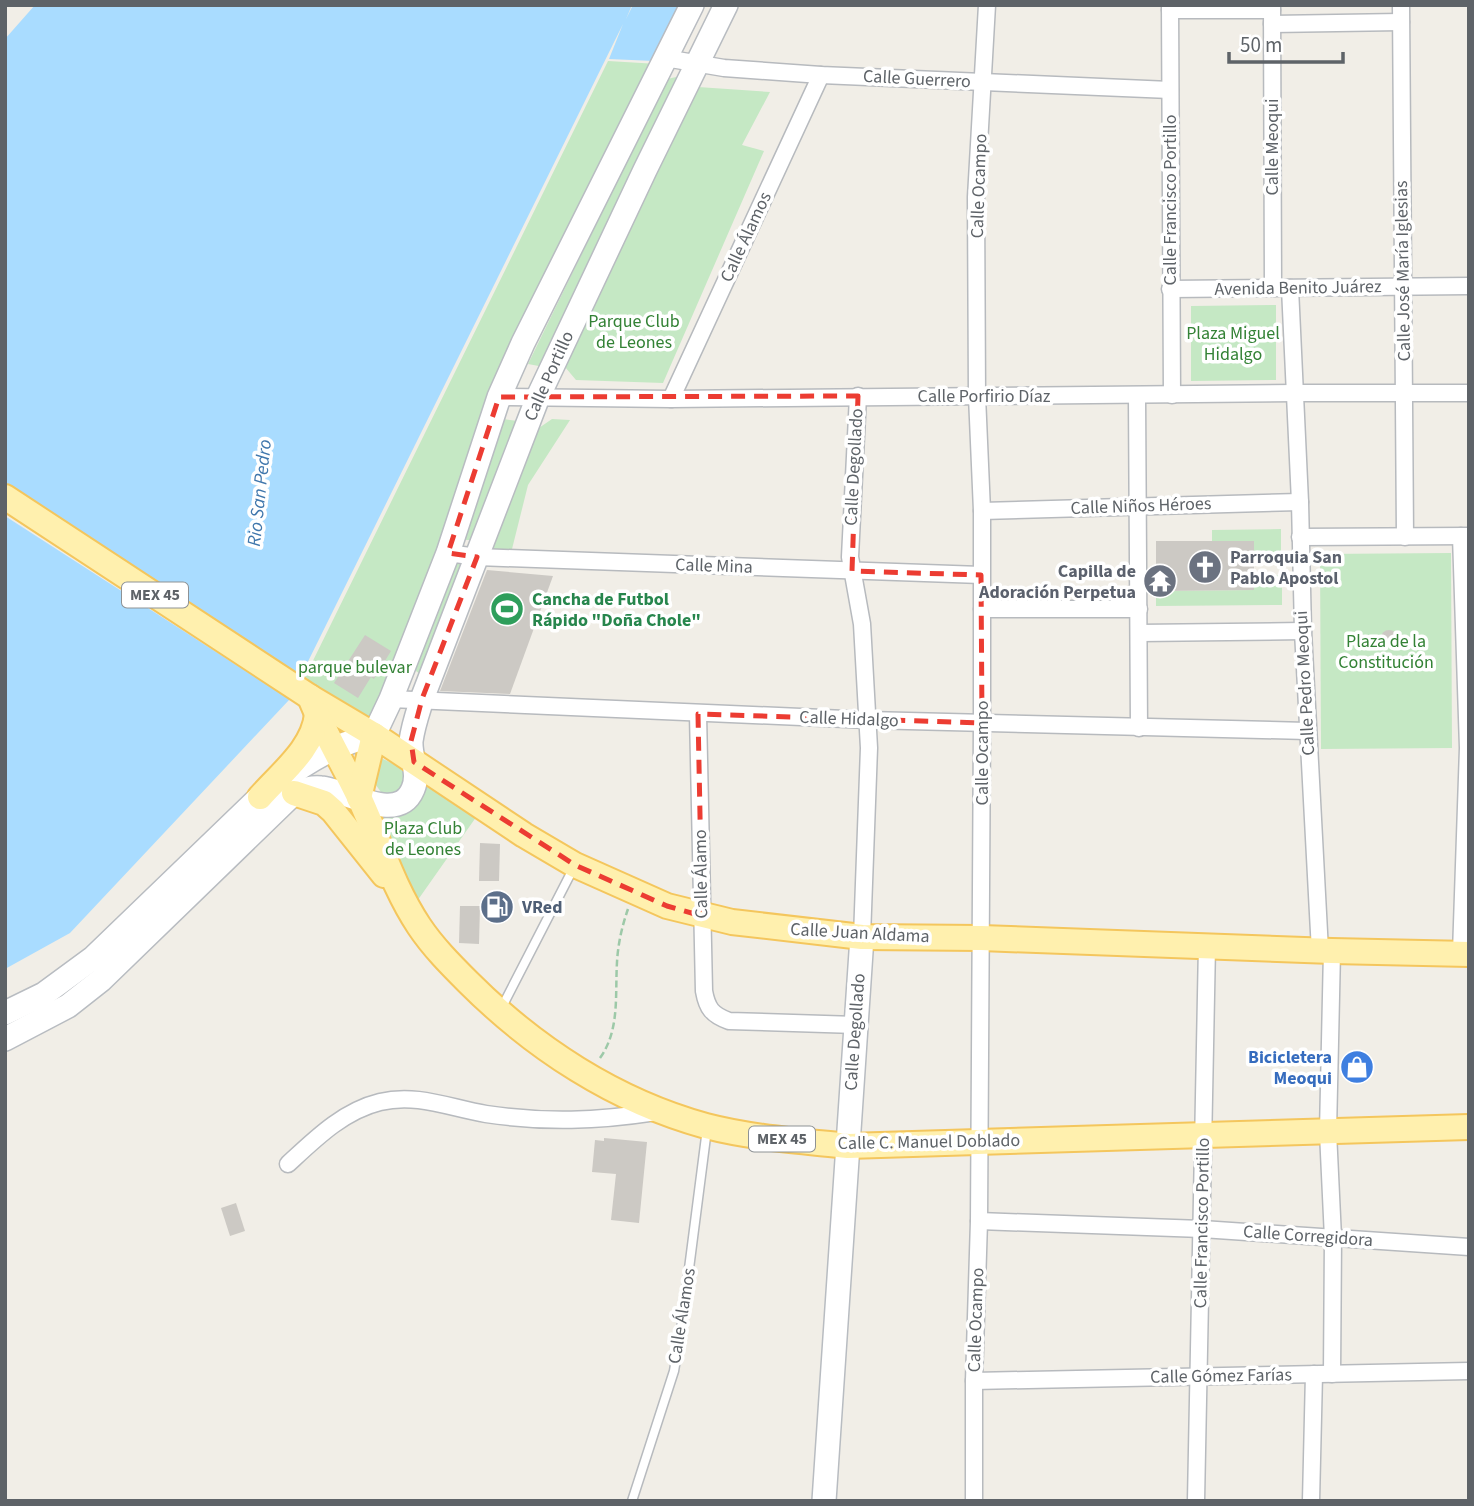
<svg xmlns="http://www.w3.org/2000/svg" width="1474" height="1506" viewBox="0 0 1474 1506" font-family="'Source Sans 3',sans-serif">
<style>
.green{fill:#c5e8c4}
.water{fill:#a9dcff}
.building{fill:#ccc9c4}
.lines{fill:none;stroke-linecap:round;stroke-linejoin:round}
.lane-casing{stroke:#b7babe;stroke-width:11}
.street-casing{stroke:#b7babe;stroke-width:19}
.secondary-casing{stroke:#b8bcc1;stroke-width:26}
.primary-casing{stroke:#f4c65d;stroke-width:28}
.path{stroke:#9dc9a8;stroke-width:2.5;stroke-dasharray:7 3.5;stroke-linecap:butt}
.lane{stroke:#fff;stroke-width:8}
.street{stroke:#fff;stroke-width:16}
.secondary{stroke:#fff;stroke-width:23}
.primary{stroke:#fff0ae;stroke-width:24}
.marked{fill:none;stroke:#ec3c32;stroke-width:5;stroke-dasharray:14 9;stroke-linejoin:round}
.labels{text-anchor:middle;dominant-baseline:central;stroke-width:7;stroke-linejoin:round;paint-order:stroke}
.shield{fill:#fff;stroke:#8e9295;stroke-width:2}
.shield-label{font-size:16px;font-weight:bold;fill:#5e6368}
.street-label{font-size:18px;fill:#5e6368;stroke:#fff}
.park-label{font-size:18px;fill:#338235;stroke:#fff}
.worship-label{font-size:18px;font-weight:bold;fill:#5b616d;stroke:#fff;text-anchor:start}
.leisure-label{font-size:18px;font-weight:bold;fill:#27864d;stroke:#fff;text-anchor:start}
.service-label{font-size:18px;font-weight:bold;fill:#4e5e75;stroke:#fff;text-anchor:start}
.shop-label{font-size:18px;font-weight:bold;fill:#366cbe;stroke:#fff;text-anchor:end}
.water-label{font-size:19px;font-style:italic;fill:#4077ac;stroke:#fff}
</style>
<rect width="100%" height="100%" fill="#f1eee7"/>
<g class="green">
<polygon points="608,61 658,64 607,166 382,706 366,720 301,685"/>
<polygon points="681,76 544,367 528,364 667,79"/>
<polygon points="698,87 770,92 742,145 764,151 663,383 576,380 565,367"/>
<polygon points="1276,305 1276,380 1191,381 1191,306"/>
<polygon points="503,419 518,421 474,540 463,540"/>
<polygon points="552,419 570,420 528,485 511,553 489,552 536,430"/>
<polygon points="1281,529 1281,558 1254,559 1254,541 1212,541 1212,530"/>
<polygon points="1451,553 1452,748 1321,749 1320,554"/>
<polygon points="454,560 463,563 423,676 413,669"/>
<polygon points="1254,575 1282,575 1282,605 1156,606 1156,591 1254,590"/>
<polygon points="383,759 402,768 405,773 402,793 383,795 371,778 378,760"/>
<path d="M423 775 479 813 415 904 381 816C413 820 421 803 423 775Z"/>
</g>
<polygon class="water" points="35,5 632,5 626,19 633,5 682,5 654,61 609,59 623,24 289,700 70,933 5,969 5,516 255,677 5,506 5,39"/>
<g class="building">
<polygon points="1156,541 1254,541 1254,590 1156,591"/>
<polygon points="487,570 553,576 510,694 440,691"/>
<circle cx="1389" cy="638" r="8"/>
<polygon points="365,635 391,651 374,679 371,677 358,698 334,683"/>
<polygon points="480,843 500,844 499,881 479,881"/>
<polygon points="460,906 480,906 479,944 459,943"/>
<polygon points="604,1138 647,1142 639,1223 611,1220 616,1174 592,1172 595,1140 604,1141"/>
<polygon points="236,1203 245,1231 230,1236 221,1208"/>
</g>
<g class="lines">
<g class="lane-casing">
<g id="lane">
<polyline points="502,1007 573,869"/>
<polyline points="632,1501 674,1371 682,1323 707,1129"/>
</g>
</g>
<g class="street-casing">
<g id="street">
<polyline points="1170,5 1172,395"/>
<polyline points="1272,5 1273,288"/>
<polyline points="1401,5 1405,537"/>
<polyline points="1170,10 1272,10"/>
<polyline points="1272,24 1401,22"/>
<polyline points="665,58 724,68 821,75 1170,90"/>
<polyline points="1290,288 1300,502 1303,631 1320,951"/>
<polyline points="1170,289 1469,286"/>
<polyline points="858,396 850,557 862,624 869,748 862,937"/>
<polyline points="1137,396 1139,728"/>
<polyline points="499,397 671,399 1296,393 1469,393"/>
<polyline points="671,399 821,75"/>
<polyline points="982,511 1300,502"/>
<polyline points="1461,536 1468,748 1461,953"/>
<polyline points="1300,537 1469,536"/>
<polyline points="448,553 477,557 981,575"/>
<polyline points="982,609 1139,609"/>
<polyline points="1139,633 1303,631"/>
<polyline points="391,699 868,720 1307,731"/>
<path d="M698 714 704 991C707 1008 712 1015 729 1021L856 1025"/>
<path d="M288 1164C315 1139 343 1111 380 1102 417 1093 450 1108 486 1114 546 1123 597 1121 656 1112"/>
<polyline points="979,1221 1202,1229 1469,1247"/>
<polyline points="1332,1374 1333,1238 1328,1132 1332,951"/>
<polyline points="974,1381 1469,1371"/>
<polyline points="974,1501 974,1381 979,1221 982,723 982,511 977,396 976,197 987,5"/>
<polyline points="1196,1501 1207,945"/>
<polyline points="1311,1501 1314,1374"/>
</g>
</g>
<g class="secondary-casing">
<g id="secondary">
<path d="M5 1013 44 994 93 958 260 797C295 769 330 745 374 735L391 699 448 553 499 397 523 343 692 5"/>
<path d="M5 1039 68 1006 101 980 294 793C303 790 311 787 321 788 347 790 398 825 413 789 420 773 410 757 411 741 413 726 418 712 422 699L538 397 645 170 726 5"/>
<polyline points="824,1501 862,937"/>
</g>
</g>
<g class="primary-casing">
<g id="primary">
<polyline points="5,497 310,697 374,735 524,835 575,865 667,906 732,922 862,937 981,938 1332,951 1469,954"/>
<path d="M310 697C323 731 343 763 359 797 379 840 393 887 419 926 433 947 451 965 468 982 534 1048 615 1101 706 1126 752 1138 801 1141 848 1146L1469 1127"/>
<polyline points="294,793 324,803 333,811 384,875"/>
<path d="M260 797C281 773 314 748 317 714"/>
<polyline points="359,798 374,735"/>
</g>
</g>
<path class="path" d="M600 1058C620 1030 615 995 617 962 618 944 622 926 628 909"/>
<use href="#lane" class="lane"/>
<use href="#street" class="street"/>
<use href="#secondary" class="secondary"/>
<use href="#primary" class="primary"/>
</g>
<path class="marked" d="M858 396 852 571 981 575 982 723 698 714 702 916 667 906 575 865 414 762 411 741 422 699 477 557 448 553 499 397Z"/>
<defs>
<g id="church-disc" transform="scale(1.75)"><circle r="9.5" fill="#6b7280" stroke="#fff"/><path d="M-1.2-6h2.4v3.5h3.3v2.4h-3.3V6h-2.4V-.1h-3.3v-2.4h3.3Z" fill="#fff"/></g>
<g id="temple-disc" transform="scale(1.75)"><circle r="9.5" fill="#6b7280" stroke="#fff"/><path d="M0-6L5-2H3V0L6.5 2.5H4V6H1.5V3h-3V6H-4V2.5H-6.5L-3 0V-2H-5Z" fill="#fff"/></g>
<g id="stadium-disc" transform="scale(1.75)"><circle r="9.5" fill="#2e9e5b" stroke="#fff"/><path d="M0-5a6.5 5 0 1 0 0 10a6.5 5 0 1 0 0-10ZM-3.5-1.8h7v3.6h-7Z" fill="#fff"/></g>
<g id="fuel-disc" transform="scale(1.75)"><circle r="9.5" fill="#5c6f8a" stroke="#fff"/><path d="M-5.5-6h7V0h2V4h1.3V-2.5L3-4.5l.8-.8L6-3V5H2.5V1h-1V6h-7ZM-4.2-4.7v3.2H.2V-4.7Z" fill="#fff"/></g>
<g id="shop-disc" transform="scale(1.75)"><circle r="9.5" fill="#3f7fe0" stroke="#fff"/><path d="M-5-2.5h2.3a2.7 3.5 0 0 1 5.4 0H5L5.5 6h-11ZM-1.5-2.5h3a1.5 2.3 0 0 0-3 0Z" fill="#fff"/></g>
</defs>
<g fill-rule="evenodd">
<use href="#church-disc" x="1205" y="567"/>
<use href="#temple-disc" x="1160" y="581"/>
<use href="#stadium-disc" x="507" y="609"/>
<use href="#fuel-disc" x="497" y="907"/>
<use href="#shop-disc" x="1357" y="1067"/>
</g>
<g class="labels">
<g class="shield">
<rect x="122" y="582.5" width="66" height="25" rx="5"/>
<rect x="749" y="1126.5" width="66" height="25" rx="5"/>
</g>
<g class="shield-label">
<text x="155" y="595">MEX 45</text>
<text x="782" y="1139">MEX 45</text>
</g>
<g class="street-label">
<text transform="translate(917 79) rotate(3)">Calle Guerrero</text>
<text transform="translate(1272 147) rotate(-90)">Calle Meoqui</text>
<text transform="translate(979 186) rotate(-88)">Calle Ocampo</text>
<text transform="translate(1170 200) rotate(-90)">Calle Francisco Portillo</text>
<text transform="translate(746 237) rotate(-65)">Calle Álamos</text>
<text transform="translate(1403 271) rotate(-91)">Calle José María Iglesias</text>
<text transform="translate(1298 288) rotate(-1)">Avenida Benito Juárez</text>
<text transform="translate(549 376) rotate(-66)">Calle Portillo</text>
<text x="984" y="396">Calle Porfirio Díaz</text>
<text transform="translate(854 467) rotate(-87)">Calle Degollado</text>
<text transform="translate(1141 506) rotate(-2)">Calle Niños Héroes</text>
<text transform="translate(714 566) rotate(2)">Calle Mina</text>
<text transform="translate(1305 683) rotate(-93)">Calle Pedro Meoqui</text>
<text transform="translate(849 719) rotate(2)">Calle Hidalgo</text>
<text transform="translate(982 753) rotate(-90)">Calle Ocampo</text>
<text transform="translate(701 874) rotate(-91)">Calle Álamo</text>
<text transform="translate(860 933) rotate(3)">Calle Juan Aldama</text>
<text transform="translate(855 1032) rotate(-86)">Calle Degollado</text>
<text transform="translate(929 1142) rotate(-1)">Calle C. Manuel Doblado</text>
<text transform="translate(1202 1223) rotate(-89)">Calle Francisco Portillo</text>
<text transform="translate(1308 1236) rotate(4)">Calle Corregidora</text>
<text transform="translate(682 1316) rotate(-81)">Calle Álamos</text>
<text transform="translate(976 1320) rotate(-88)">Calle Ocampo</text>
<text transform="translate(1221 1376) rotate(-1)">Calle Gómez Farías</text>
</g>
<g class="park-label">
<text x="634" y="321">Parque Club<tspan x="634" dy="21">de Leones</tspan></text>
<text x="1233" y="333">Plaza Miguel<tspan x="1233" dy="21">Hidalgo</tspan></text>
<text x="1386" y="641">Plaza de la<tspan x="1386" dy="21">Constitución</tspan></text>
<text x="355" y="667">parque bulevar</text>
<text x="423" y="828">Plaza Club<tspan x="423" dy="21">de Leones</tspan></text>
</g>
<g class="worship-label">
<text x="1230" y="557">Parroquia San<tspan x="1230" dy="21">Pablo Apostol</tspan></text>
<text x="1136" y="571" text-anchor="end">Capilla de<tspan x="1136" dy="21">Adoración Perpetua</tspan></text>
</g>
<g class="leisure-label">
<text x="532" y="599">Cancha de Futbol<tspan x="532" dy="21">Rápido "Doña Chole"</tspan></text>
</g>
<g class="service-label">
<text x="522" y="907">VRed</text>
</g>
<g class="shop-label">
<text x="1332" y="1057">Bicicletera<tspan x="1332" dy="21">Meoqui</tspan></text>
</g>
<g class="water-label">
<text transform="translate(260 493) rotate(-84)">Rio San Pedro</text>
</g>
</g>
<rect width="1474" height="1506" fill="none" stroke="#5e6368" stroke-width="14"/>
<path d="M1229 52v10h114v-10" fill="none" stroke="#5e6368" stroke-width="3.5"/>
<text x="1240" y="52" font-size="21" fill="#5e6368" stroke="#ffffff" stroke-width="5" paint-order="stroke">50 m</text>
</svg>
